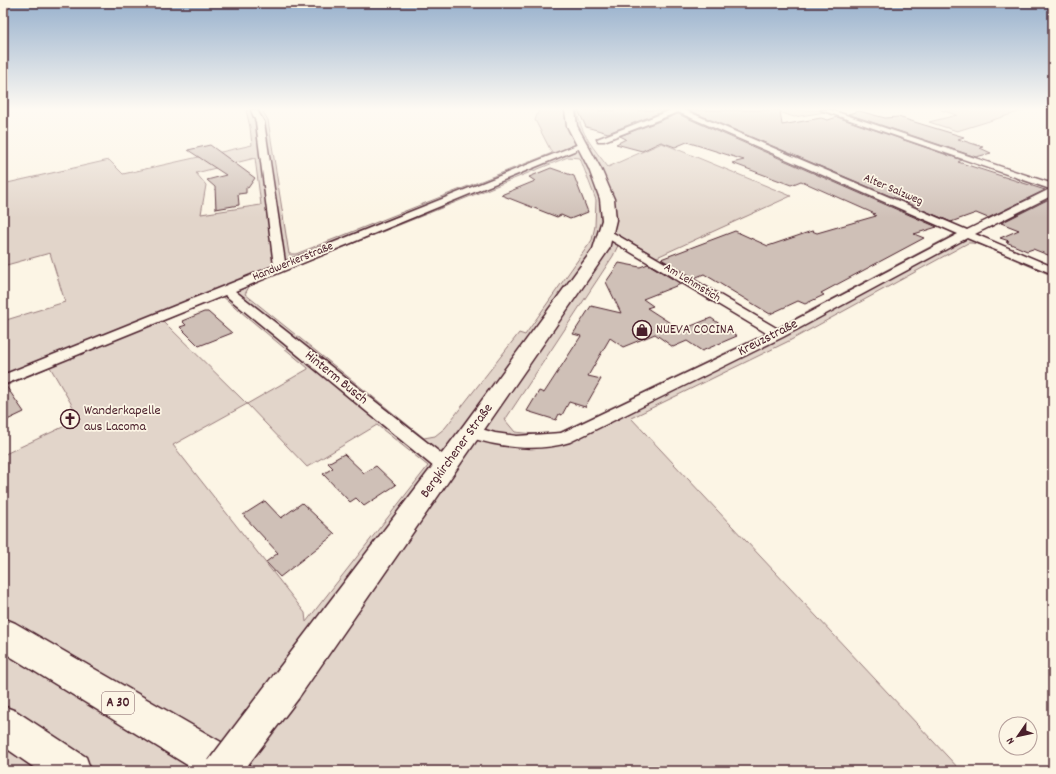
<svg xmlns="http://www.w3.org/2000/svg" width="1056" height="774" viewBox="0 0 1056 774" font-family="Dekko,sans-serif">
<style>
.green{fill:#e2d5ca;stroke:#967a7a;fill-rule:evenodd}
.building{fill:#cfc0b7;stroke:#4a1f2b}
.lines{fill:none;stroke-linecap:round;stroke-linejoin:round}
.street-casing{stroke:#4a1f2b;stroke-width:3}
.secondary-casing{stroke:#4a1f2b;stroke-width:3}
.highway-casing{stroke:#4a1f2b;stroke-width:3}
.street{fill:#fcf5e5;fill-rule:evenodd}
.secondary{fill:#fcf5e5;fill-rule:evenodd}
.highway{fill:#fcf5e5;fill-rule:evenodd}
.secondary-bridge-casing{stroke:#4a1f2b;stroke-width:37;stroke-linecap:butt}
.secondary-bridge{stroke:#fcf5e5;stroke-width:34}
.labels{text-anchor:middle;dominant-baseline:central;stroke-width:3.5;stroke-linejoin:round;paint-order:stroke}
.far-street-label{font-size:12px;fill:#4a1f2b;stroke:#fcf5e5}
.shield{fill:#fcf5e5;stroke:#7f5f63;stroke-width:1}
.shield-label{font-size:13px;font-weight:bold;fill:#4a1f2b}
.poi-label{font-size:14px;fill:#4a1f2b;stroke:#fcf5e5;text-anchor:start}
.street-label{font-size:14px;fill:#4a1f2b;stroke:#fcf5e5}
</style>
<rect width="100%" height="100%" fill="#fcf5e5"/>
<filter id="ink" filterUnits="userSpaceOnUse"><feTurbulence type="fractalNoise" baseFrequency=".025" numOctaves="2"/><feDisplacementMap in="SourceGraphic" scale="8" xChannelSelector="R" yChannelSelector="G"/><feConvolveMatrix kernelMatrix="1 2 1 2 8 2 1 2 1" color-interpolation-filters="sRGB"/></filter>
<g filter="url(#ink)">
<g class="green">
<path d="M246 110H262L268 120 289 254H296L552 153 535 120 539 110H577C580 133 594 149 608 167L662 143 791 196 657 257 622 237 613 256 505 420 515 432 544 435 560 432 773 330 964 229 1053 267V276L981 245 972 243H968L791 340 631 418 961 771H3V455L80 419 50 367 3 387V321L65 302 50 253 3 266V184L109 160 123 174 252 145 250 127ZM568 157 580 158 596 200 595 226 592 240 525 335 519 333 445 428 435 436 424 438 245 294 250 285ZM255 158 261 205 201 214 206 185 196 173ZM222 296 308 368V369L247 404 163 321ZM247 404 307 467 377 425 428 466 306 622 305 613 173 445Z"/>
<polygon points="774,110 819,110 825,112 794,117"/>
<polygon points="941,110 1025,110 957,131 929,122 957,115"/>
</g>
<g class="building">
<polygon points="578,110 667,110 608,133 586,127"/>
<polygon points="688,110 780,110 782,125 821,118 828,120 837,117 962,160 958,162 1045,190 988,218 976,213 951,222"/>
<polygon points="859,111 885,118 898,117 964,137 958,139 983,147 980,148 991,153 976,157 848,114"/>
<polygon points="678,114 937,227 914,234 924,238 821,293 824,295 805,304 798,301 770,314 704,274 694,278 661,259 735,231 768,246 812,231 817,233 876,216 873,214 875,214 801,181 791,185 732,163 744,160 687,142 675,147 661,142 642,151 616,144 626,139 620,136"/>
<polygon points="210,145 255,178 248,188 246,187 246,193 238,194 239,205 216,209 215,187 207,180 226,175 188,150"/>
<polygon points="551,168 574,176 588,212 570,219 561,215 557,217 501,195 535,181 529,177"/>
<polygon points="1053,197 1053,257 1033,249 1027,251 1006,242 1009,241 1000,238 1019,230 1001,223"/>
<polygon points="619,263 640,267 648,264 681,284 643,299 653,306 647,308 681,330 711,318 737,336 702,351 687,341 673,347 655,334 623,347 610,338 588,376 601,379 585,407 569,402 562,415 559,414 556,420 527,411 539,391 544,393 581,336 573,334 591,306 621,313 606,282"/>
<polygon points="204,312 208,312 232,333 199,346 180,327 186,325 182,321"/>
<polygon points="3,386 6,386 24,412 3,422"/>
<polygon points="344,454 364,473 376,466 396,485 364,506 356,498 350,502 323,474 333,468 328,463"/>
<polygon points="265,501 281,518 302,503 335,534 280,577 266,562 278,553 243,515"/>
</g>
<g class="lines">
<g class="street-casing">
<g id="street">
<polygon points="251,110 257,110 264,122 285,262 579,144 585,144 586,146 235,291 452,462 455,467 452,472 446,474 440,472 225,295 3,385 3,375 274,266 256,122"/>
<path d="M671 110H684L967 230 1050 189 821 110H831L1053 184V195L975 234 1053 267V274L967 238 783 337 570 442C535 453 499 447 465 436L463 432 465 428 471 426 495 433 517 436 561 433 768 334 602 235 601 233 602 231H610L778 329 958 234 678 112 604 141H598L597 139Z"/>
</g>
</g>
<g class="secondary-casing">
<polygon id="secondary" points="565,110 575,110 577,126 601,169 614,199 616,220 609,249 297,700 285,705 273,700 268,688 273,676 463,426 593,249 602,220 600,199 589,169 567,126"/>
</g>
<g class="highway-casing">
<g id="highway">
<polygon points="3,618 15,623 247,757 252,771 197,771 3,652"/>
<polygon points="3,706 16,711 86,757 91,771 39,771 3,746"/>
</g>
</g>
<use href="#street" class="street"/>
<use href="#secondary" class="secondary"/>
<use href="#highway" class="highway"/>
<g class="secondary-bridge-casing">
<polyline id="secondary-bridge" points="222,771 285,688"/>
</g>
<use href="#secondary-bridge" class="secondary-bridge"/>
</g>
</g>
<linearGradient id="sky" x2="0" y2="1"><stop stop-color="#98b1cd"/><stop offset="0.5" stop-color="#fefaf3"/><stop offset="1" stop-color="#fefaf3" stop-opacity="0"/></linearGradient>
<rect width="1056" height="218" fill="url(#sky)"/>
<defs>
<g id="shop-ring" transform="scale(1)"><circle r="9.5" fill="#fcf5e5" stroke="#4a1f2b" stroke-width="1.5"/><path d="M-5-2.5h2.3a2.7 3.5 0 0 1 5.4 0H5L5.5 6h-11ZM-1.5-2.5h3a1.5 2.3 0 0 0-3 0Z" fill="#4a1f2b"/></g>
<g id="church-ring" transform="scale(1)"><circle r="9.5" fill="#fcf5e5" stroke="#4a1f2b" stroke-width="1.5"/><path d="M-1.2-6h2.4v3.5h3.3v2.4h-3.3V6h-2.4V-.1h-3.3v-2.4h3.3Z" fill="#4a1f2b"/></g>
</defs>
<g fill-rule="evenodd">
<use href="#shop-ring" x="642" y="330"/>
<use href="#church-ring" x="70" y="419"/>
</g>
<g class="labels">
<g class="far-street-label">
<text transform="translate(893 190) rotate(23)">Alter Salzweg</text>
<text transform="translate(293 262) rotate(-22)">Handwerkerstraße</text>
<text transform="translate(692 283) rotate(31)">Am Lehmstich</text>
</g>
<rect class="shield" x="102" y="692" width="32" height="22" rx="3"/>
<g class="shield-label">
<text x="118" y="703">A 30</text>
</g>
<g class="poi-label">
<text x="656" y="330">NUEVA COCINA</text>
<text x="84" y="411">Wanderkapelle<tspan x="84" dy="16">aus Lacoma</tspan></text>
</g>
<g class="street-label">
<text transform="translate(768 338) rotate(-27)">Kreuzstraße</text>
<text transform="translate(336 378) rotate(39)">Hinterm Busch</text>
<text transform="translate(457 451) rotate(-54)">Bergkirchener Straße</text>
</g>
</g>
<rect width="1056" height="774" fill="none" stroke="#fcf5e5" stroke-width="16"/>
<rect x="8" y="8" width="1040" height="758" fill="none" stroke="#4a1f2b" stroke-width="1.5" filter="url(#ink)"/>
<g transform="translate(1018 736) rotate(236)"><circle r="19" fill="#fcf5e5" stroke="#b59f9b"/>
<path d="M0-3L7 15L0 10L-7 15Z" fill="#4a1f2b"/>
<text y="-6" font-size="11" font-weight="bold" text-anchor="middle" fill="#4a1f2b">N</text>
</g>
</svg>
